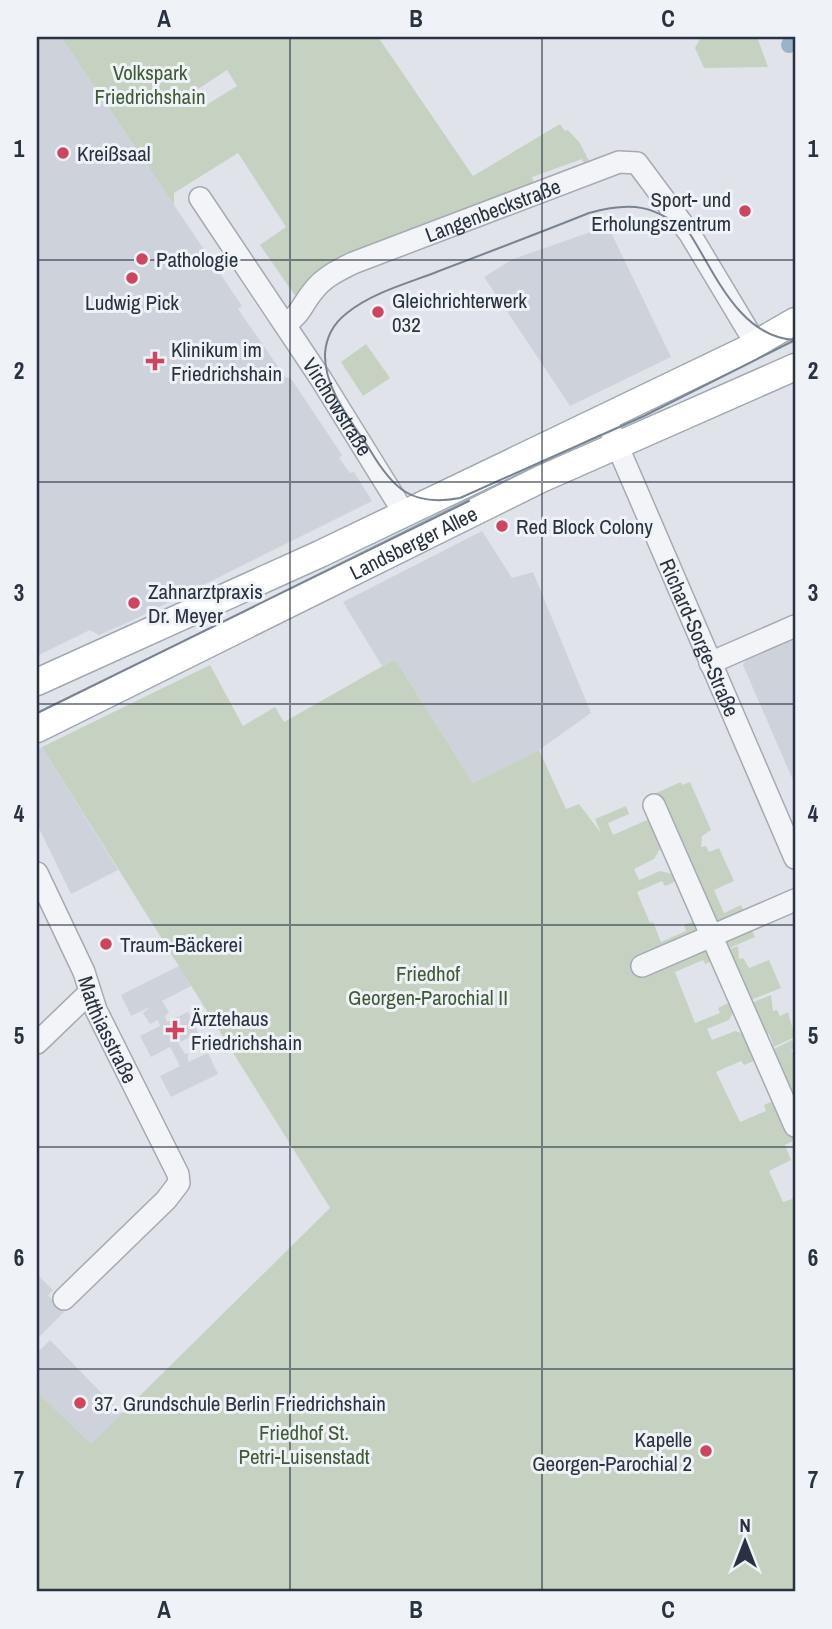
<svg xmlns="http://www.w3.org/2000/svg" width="832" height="1629" viewBox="0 0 832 1629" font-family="'Archivo Narrow',sans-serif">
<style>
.built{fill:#ced3db}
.green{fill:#c6d2c1;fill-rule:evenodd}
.water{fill:#9bb3c8}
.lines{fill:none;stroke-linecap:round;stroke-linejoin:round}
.minor-casing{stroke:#a5aab3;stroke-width:24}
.major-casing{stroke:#9fa8b4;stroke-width:29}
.minor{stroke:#f2f4f7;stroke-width:21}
.major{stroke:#fff;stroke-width:26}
.tram{stroke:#798492;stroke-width:2}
.grid{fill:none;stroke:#283240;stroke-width:2;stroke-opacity:0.55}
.poi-dot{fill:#cd455f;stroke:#eff2f6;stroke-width:2.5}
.labels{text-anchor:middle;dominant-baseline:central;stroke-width:6;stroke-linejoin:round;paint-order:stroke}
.park-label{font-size:21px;fill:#3f5b36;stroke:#eff2f6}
.poi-label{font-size:21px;fill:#283240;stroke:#eff2f6;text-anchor:start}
.street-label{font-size:21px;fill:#283240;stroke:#eff2f6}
.neatline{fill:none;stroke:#283240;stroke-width:2.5}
.grid-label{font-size:23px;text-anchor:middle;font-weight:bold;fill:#283240}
</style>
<rect width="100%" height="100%" fill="#e0e3e9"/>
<g class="built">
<polygon points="37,37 61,37 242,306 238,309 286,378 290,377 342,455 339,458 350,473 354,472 372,501 131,621 99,635 90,630 37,656"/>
<polygon points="608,226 671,357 570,406 484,277 513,259"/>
<polygon points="482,531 512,578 533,572 591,713 539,750 473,783 395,659 382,666 343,602"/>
<polygon points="795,635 795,785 743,665 748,655"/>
<polygon points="42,747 118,870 71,894 37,824 37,750"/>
<polygon points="179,966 191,986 162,1001 169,1012 165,1016 167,1022 188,1012 198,1033 178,1043 185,1054 188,1053 188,1062 208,1053 218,1074 171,1097 160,1076 180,1066 170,1047 151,1057 140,1036 160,1026 158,1020 150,1024 143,1013 150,1007 131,1016 121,995"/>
<polygon points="37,1274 53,1290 48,1295 64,1312 37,1339"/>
<polygon points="50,1340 122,1414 91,1445 37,1392 37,1353"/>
</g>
<g class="green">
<path d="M61 37H378L473 176 560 124 565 131 568 130 580 143 592 167 587 170 582 159 532 177 536 190 339 262 298 300 260 245 286 227 238 153 174 193V205ZM227 70 237 86 208 104 198 89Z"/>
<polygon points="701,37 757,37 768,67 704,68 695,48"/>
<polygon points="366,344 390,378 363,396 341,362"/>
<polygon points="395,659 473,783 539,750 566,809 579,804 601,833 595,819 626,806 629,814 608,823 613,835 647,820 654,823 663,844 654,859 634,869 639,880 660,871 677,875 679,880 665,886 662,881 637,892 650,923 653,922 661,942 686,931 684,925 697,920 715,960 705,964 703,960 675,972 695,1023 720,1013 718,1008 733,1001 736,1008 729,1020 707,1029 712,1040 735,1031 748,1035 759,1059 744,1065 741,1061 716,1072 740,1122 766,1111 764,1105 777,1099 795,1140 785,1145 791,1160 769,1171 783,1202 795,1198 795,1587 792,1592 37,1592 37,1392 91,1444 330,1208 42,747 210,665 243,726 275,707 284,722"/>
<polygon points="681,782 682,785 690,782 711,830 702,836 701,847 706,846 709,852 719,848 734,881 714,890 724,913 741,905 746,915 714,924 656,793"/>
<polygon points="751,928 755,937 725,950 724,941"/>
<polygon points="738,946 739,959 743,958 749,968 769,960 781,988 748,1001 725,951"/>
<polygon points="771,995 773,1011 777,1010 780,1016 788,1012 795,1037 769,1049 773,1044 769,1034 763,1036 749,1004"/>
<polygon points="792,1040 795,1048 791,1050 795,1056 795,1106 770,1051"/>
</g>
<circle class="water" cx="789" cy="45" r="8"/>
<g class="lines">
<g class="minor-casing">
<g id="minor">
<path id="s1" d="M200 198 321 379 404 513"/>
<path id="s2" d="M285 325C302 313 302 304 314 290 324 277 339 270 353 263L619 162 637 163 690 234 756 344"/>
<path id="s3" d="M605 417 795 858"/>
<polyline points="710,663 795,626"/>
<polyline points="654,805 795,1126"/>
<path id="s4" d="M37 873 84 972 96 1010 178 1174 179 1183 166 1200 64 1299"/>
<polyline points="642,966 795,900"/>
<polyline points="37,1043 90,992"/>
</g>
</g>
<g class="major-casing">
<g id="major">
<polyline points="37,682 320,554 745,350 795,321"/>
<path id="s5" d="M37 729 541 479 795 367"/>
</g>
</g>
<use href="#minor" class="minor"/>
<use href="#major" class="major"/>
<g class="tram">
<path d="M795 340C740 337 716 275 690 234 655 205 632 201 589 213 539 233 489 252 439 271 409 283 373 292 347 313 334 323 326 337 325 354 324 389 352 422 370 450 393 489 412 507 460 498L644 416 795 340"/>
<polyline points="37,713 469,501"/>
</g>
</g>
<path class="grid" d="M290 37V1592M542 37V1592M37 260H795M37 482H795M37 704H795M37 925H795M37 1147H795M37 1369H795"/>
<g class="poi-dot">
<circle cx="63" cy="153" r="7"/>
<circle cx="745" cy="211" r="7"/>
<circle cx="142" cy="259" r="7"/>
<circle cx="132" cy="278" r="7"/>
<circle cx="378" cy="312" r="7"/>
<path d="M151.5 350.5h7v7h7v7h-7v7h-7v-7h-7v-7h7z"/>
<circle cx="502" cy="526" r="7"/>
<circle cx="134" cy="603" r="7"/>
<circle cx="106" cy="944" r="7"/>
<path d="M171.5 1019.5h7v7h7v7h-7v7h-7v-7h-7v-7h7z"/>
<circle cx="80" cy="1403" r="7"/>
<circle cx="706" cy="1451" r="7"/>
</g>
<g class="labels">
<g class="park-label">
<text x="150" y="72">Volkspark<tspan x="150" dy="24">Friedrichshain</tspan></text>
<text x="428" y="973">Friedhof<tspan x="428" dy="24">Georgen-Parochial II</tspan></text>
<text x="304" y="1432">Friedhof St.<tspan x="304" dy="24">Petri-Luisenstadt</tspan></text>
</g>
<g class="poi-label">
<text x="77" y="153">Kreißsaal</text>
<text x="731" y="199" text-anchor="end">Sport- und<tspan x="731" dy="24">Erholungszentrum</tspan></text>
<text x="156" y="259">Pathologie</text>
<text x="392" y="300">Gleichrichterwerk<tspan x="392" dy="24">032</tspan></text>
<text x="132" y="302" text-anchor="middle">Ludwig Pick</text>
<text x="171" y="349">Klinikum im<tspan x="171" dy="24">Friedrichshain</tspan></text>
<text x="516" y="526">Red Block Colony</text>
<text x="148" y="591">Zahnarztpraxis<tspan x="148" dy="24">Dr. Meyer</tspan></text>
<text x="120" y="944">Traum-Bäckerei</text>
<text x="191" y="1018">Ärztehaus<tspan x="191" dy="24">Friedrichshain</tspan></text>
<text x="94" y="1403">37. Grundschule Berlin Friedrichshain</text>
<text x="692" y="1439" text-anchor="end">Kapelle<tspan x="692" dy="24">Georgen-Parochial 2</tspan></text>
</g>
<g class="street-label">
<text stroke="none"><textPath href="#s2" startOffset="243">Langenbeckstraße</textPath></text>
<text stroke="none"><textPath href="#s1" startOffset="250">Virchowstraße</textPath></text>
<text stroke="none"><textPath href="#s5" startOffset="420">Landsberger Allee</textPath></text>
<text stroke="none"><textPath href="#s3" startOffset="240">Richard-Sorge-Straße</textPath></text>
<text stroke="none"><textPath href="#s4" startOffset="172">Matthiasstraße</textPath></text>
</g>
</g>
<rect width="832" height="1629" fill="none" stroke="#eff2f6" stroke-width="77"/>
<g transform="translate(745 1542)" stroke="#eff2f6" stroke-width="5" paint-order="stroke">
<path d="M0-5L12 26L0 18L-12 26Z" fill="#283240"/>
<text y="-10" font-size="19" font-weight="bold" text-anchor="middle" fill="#283240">N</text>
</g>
<rect x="38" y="38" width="756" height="1552" class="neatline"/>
<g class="grid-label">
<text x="164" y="27">A</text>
<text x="416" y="27">B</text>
<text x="668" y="27">C</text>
<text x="19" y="157">1</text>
<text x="813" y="157">1</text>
<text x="19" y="379">2</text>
<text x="813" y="379">2</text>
<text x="19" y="601">3</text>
<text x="813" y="601">3</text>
<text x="19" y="822">4</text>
<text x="813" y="822">4</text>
<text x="19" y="1044">5</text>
<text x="813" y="1044">5</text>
<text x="19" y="1266">6</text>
<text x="813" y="1266">6</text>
<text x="19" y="1488">7</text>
<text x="813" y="1488">7</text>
<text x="164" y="1618">A</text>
<text x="416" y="1618">B</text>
<text x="668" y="1618">C</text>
</g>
</svg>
